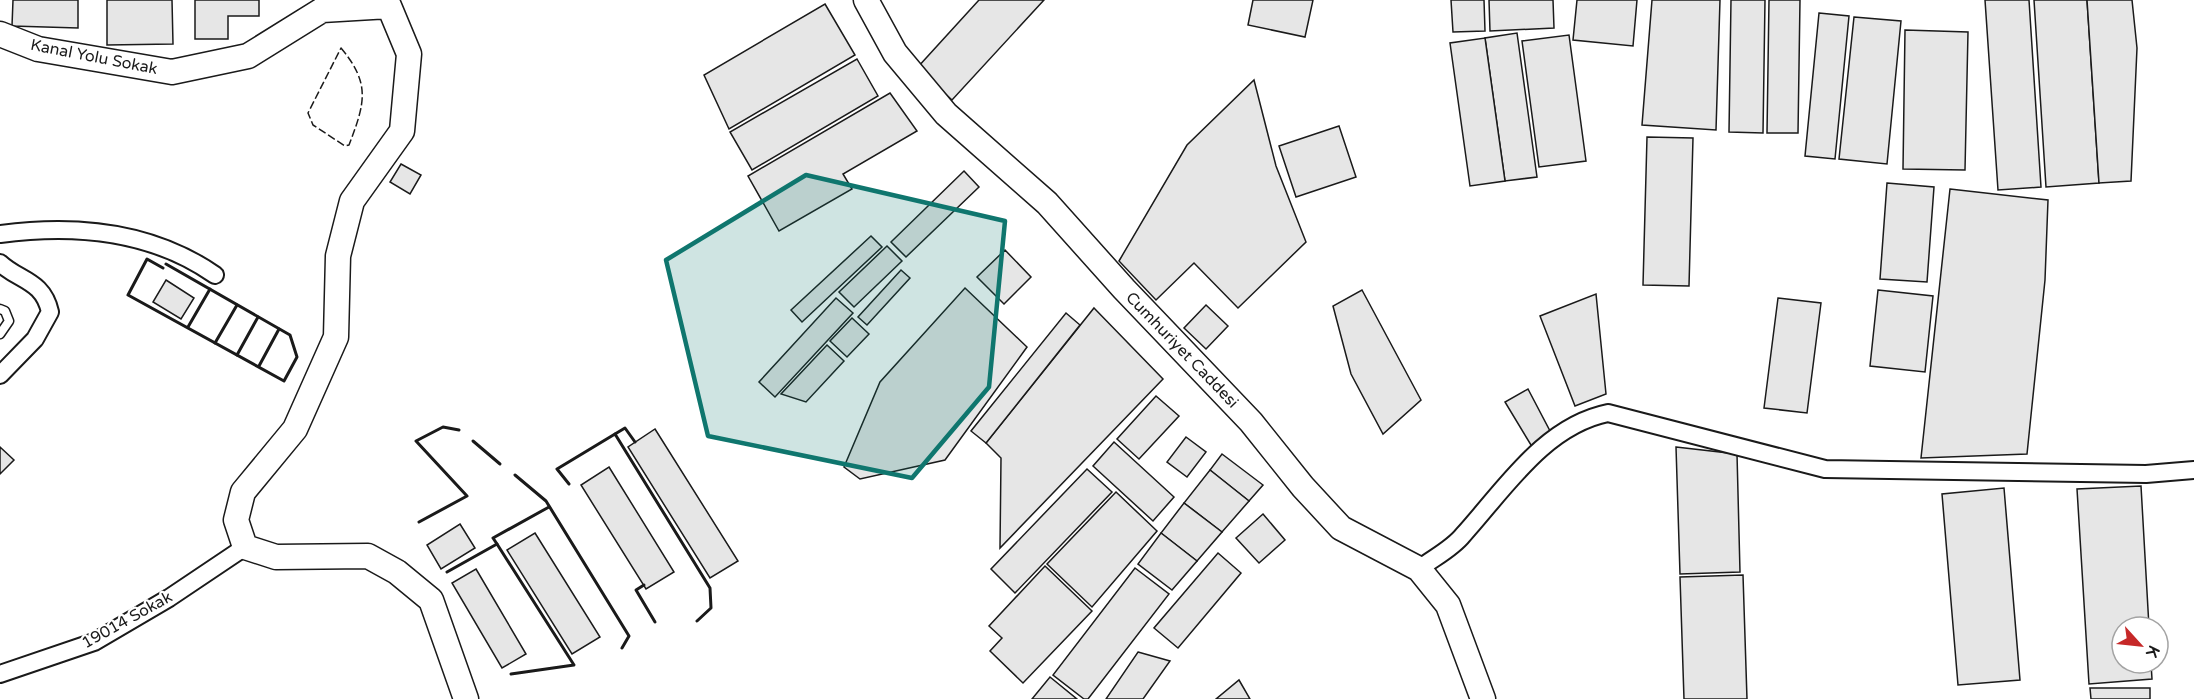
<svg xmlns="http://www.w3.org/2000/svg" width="2194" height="699" viewBox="0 0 2194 699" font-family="'Varela Round',sans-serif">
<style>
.building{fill:#e6e6e6;stroke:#1a1a1a;stroke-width:1.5}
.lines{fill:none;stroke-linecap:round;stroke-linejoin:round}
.lane-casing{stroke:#1a1a1a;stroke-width:11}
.street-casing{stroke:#1a1a1a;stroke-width:20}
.secondary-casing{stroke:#1a1a1a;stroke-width:27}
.lane{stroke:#fff;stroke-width:8}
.street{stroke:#fff;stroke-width:16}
.secondary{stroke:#fff;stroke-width:24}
.fence{stroke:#1a1a1a;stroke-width:1.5;stroke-dasharray:8 3;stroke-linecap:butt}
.wall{stroke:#1a1a1a;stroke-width:3}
.marked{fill:#0f766e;fill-opacity:0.2;stroke:#0f766e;stroke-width:4.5;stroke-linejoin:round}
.labels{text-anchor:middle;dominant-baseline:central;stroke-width:4.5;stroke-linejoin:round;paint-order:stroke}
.street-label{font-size:16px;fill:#1a1a1a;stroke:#fff}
</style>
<rect width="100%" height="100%" fill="#fff"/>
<g class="building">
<polygon points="13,0 78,0 78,28 12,26"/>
<polygon points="107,0 172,0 173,44 107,45"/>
<polygon points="195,0 259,0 259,16 228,16 228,39 195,39"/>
<polygon points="979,0 1044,0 952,100 917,68"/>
<polygon points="1253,0 1313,0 1305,37 1248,25"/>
<polygon points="1451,0 1484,0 1485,31 1453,32"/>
<polygon points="1489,0 1553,0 1554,28 1490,31"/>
<polygon points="1577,0 1637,0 1633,46 1573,40"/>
<polygon points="1652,0 1720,0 1716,130 1642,125"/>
<polygon points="1731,0 1765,0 1763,133 1729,132"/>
<polygon points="1769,0 1800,0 1798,133 1767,133"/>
<polygon points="1985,0 2029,0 2041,187 1998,190"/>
<polygon points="2034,0 2087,0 2099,183 2046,187"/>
<polygon points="2087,0 2132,0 2137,48 2131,181 2099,183"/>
<polygon points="825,4 855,55 729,129 704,75"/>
<polygon points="1819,13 1849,16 1835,159 1805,156"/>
<polygon points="1854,17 1901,21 1887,164 1839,159"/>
<polygon points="1905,30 1968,32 1965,170 1903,169"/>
<polygon points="1517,33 1537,177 1505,181 1485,38"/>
<polygon points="1569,35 1586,161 1539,167 1522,41"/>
<polygon points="1485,38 1505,181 1470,186 1450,43"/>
<polygon points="857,59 878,96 752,170 730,132"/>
<polygon points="1254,80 1276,166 1306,242 1238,308 1194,263 1156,300 1119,261 1187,145"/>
<polygon points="890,93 917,131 843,174 852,189 779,231 748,176"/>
<polygon points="1339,126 1356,177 1296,197 1279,146"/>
<polygon points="1647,137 1693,138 1689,286 1643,285"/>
<polygon points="401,164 421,175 410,194 390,182"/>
<polygon points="964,171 979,187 906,257 891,242"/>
<polygon points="1887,183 1934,187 1927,282 1880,279"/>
<polygon points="1950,189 2048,200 2045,280 2027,454 1921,458"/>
<polygon points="871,236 882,247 802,322 791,310"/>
<polygon points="887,246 902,261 854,307 839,292"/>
<polygon points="1005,250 1031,277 1004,304 977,277"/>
<polygon points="901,270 910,278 867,325 858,317"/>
<polygon points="166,280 194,298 181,319 153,302"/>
<polygon points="965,288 1027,347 945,460 860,479 844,467 880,382"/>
<polygon points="1362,290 1421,400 1383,434 1351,374 1333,306"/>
<polygon points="1878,290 1933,296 1925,372 1870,366"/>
<polygon points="1596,294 1606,394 1575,406 1540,316"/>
<polygon points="836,298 853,313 775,397 759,382"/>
<polygon points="1778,298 1821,303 1807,413 1764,408"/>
<polygon points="1206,305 1228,326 1206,349 1184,328"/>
<polygon points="1094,308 1163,379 1000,548 1001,458 986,443"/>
<polygon points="1066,313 1080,325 986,443 971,431"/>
<polygon points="852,318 869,334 847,357 830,341"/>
<polygon points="827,345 844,361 806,402 781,394"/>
<polygon points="1528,389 1550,431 1534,450 1505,402"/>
<polygon points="1156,396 1179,416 1139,459 1117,439"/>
<polygon points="655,429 738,561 710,578 628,447"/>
<polygon points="1186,437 1206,452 1187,477 1167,462"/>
<polygon points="1114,442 1174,497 1153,521 1093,466"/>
<polygon points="0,447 14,460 0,474"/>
<polygon points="1676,447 1737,454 1740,572 1680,574"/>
<polygon points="1222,454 1263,485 1249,501 1210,470"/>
<polygon points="609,467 674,572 646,589 581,485"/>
<polygon points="1087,469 1112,492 1015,593 991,569"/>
<polygon points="1210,470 1249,501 1222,532 1184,503"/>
<polygon points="2141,486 2149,627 2122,627 2122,663 2151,663 2152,679 2089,684 2077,489"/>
<polygon points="2004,488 2020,680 1958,685 1942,494"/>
<polygon points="1116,492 1157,531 1092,607 1047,564"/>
<polygon points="1184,503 1222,532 1197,561 1161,533"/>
<polygon points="1263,514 1285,540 1259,563 1236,538"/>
<polygon points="460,524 475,548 441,569 427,545"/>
<polygon points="535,533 600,637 572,654 507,550"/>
<polygon points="1161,533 1197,561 1172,590 1138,564"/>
<polygon points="1218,553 1241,573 1178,648 1154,628"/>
<polygon points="1045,566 1092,611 1023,683 990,651 1002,638 989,626"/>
<polygon points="1135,568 1169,594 1088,699 1084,699 1053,675"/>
<polygon points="476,569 526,654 502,668 452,583"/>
<polygon points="1743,575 1747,699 1684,699 1680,577"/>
<polygon points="1138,652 1170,661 1143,699 1106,699"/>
<polygon points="1050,677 1077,699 1032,699"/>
<polygon points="1239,680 1250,699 1216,699"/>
<polygon points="2090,688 2150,688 2150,699 2091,699"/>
</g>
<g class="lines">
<g class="lane-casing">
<polyline id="lane" points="0,309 5,311 9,321 0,334"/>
</g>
<g class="street-casing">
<g id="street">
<path d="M0 234C74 224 152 231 215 275"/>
<path d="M0 263C19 281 43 280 50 312L35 339 0 375"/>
<path d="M1419 569C1433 558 1452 549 1463 535 1504 490 1544 426 1608 413L1825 469 2146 474 2194 470"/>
<polyline points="0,674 94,642 169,598 245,547"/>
</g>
</g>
<g class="secondary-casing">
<g id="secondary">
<polyline points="866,0 895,53 946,114 1047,203 1124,289 1251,422 1303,487 1341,528 1419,569 1448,605 1483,699"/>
<polyline points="0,34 38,49 172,72 248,56 322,10 389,6 409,54 402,131 352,201 338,256 336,337 295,429 243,492 236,520 245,547 276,557 368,556 397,572 431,600 466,699"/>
</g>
</g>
<use href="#lane" class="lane"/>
<use href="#street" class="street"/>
<use href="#secondary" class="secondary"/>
<path class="fence" d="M341 48C371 84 365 103 349 145L345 146 313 125 308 113Z"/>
<g class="wall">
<polyline points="163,268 147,259 128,295 284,381 297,357 290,335 166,264"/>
<polyline points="188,327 210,289"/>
<polyline points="215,343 237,305"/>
<polyline points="237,355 258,317"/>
<polyline points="259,366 279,329"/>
<polyline points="615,434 625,428 635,442"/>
<polyline points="473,441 500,464"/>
<polyline points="515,475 546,501 629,636 622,648"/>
<polyline points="569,484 557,469 615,434 710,588 711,608 697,621"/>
<polyline points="419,522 467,496 416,441 443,427 459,430"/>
<polyline points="497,544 493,538 549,507"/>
<polyline points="447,572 497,544 574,665 511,674"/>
<polyline points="644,585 636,590 655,622"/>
</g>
</g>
<path class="marked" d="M806 175 1005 221 989 387 912 478 708 436 666 260Z"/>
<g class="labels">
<g class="street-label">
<text transform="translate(94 57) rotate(11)">Kanal Yolu Sokak</text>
<text transform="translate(1182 350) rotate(46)">Cumhuriyet Caddesi</text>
<text transform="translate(127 620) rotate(-29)">19014 Sokak</text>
</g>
</g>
<g transform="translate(2140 645) rotate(117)"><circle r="28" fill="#ffffff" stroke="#a3a3a3" stroke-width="1.5"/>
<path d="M0-4.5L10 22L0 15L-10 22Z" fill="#c62828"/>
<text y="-9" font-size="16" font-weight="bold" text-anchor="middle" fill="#1a1a1a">K</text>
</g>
</svg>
